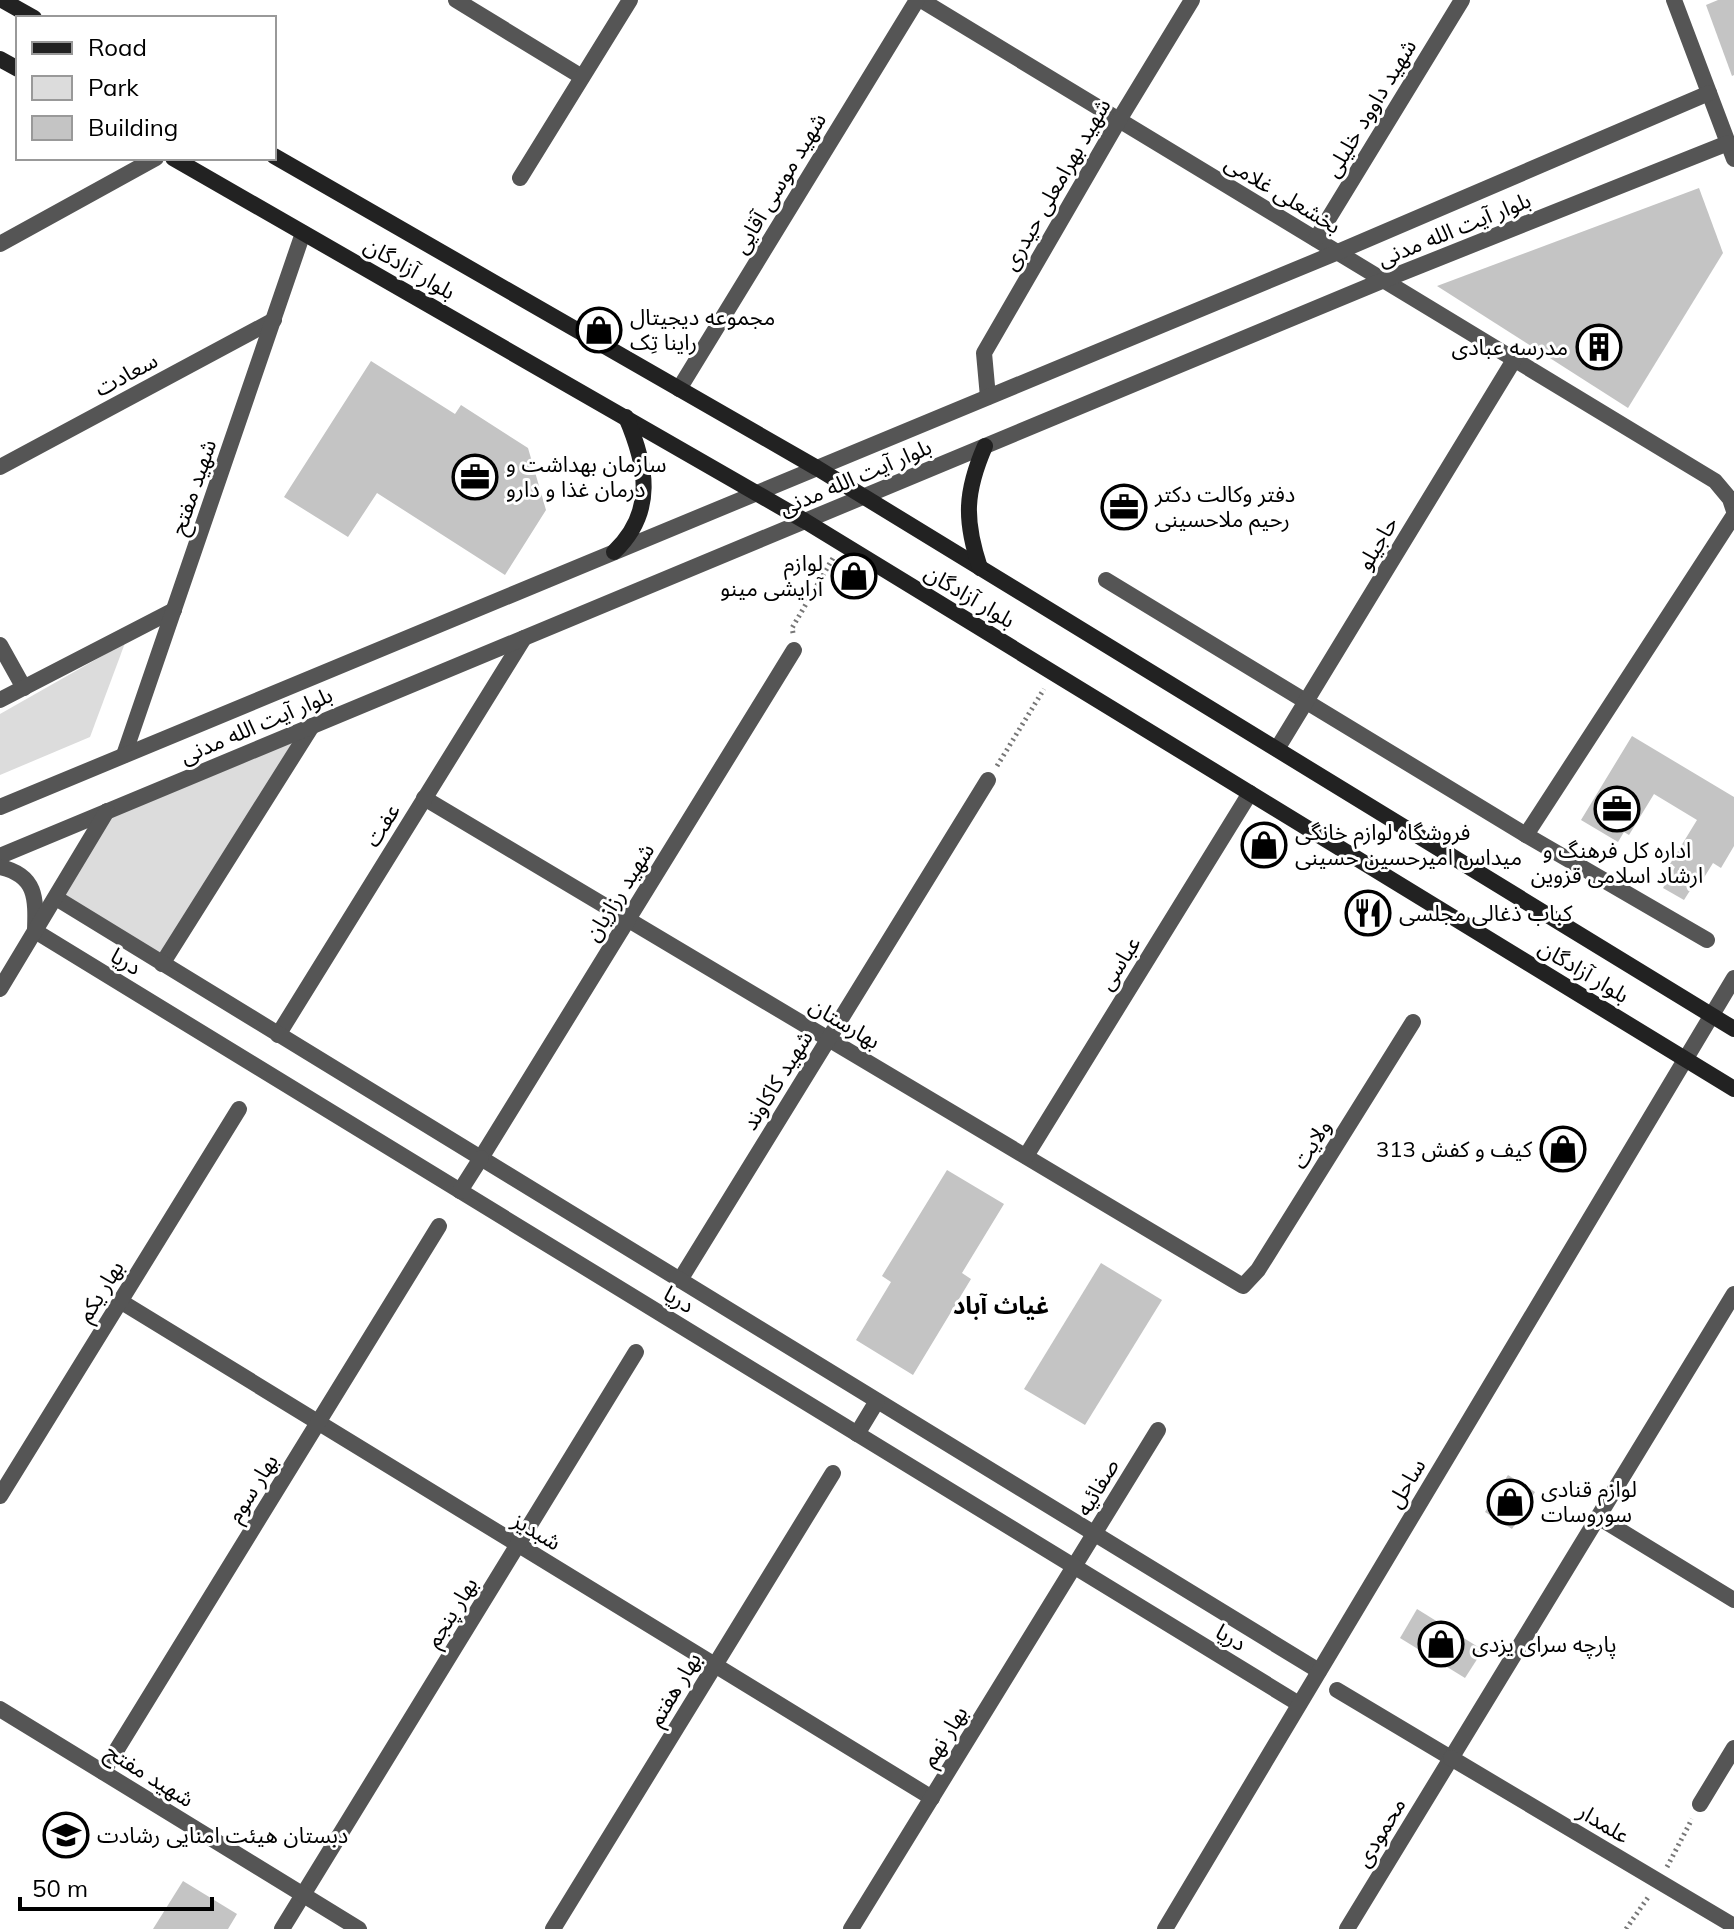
<svg xmlns="http://www.w3.org/2000/svg" width="1734" height="1929" viewBox="0 0 1734 1929" font-family="Mulish,'Noto Sans Arabic',sans-serif">
<style>
.green{fill:#dcdcdc}
.building{fill:#c4c4c4}
.lines{fill:none;stroke-linecap:round;stroke-linejoin:round}
.path{stroke:#777;stroke-width:5;stroke-dasharray:2 4;stroke-linecap:butt}
.minor{stroke:#555;stroke-width:16}
.tertiary{stroke:#555;stroke-width:16}
.secondary{stroke:#222;stroke-width:16}
.labels{text-anchor:middle;dominant-baseline:central;stroke-width:6;stroke-linejoin:round;paint-order:stroke}
.street-label{font-size:22px;fill:#000;stroke:#fff}
.poi-label{font-size:22px;fill:#000;stroke:#fff;text-anchor:start}
.neighbourhood-label{font-size:24px;font-weight:bold;fill:#000;stroke:#fff}
</style>
<rect width="100%" height="100%" fill="#fff"/>
<g class="green">
<polygon points="125,643 90,737 0,775 0,714"/>
<polygon points="312,726 162,964 56,898 107,811"/>
</g>
<g class="building">
<polygon points="1718,0 1734,0 1734,75 1732,76 1706,5"/>
<polygon points="1699,188 1723,253 1628,408 1437,286"/>
<polygon points="371,361 455,414 461,405 528,448 546,510 505,575 377,493 348,537 284,497"/>
<polygon points="1632,736 1734,797 1734,846 1721,868 1713,863 1700,884 1696,881 1684,900 1663,888 1675,867 1670,864 1697,820 1654,794 1629,835 1624,832 1618,842 1581,820"/>
<polygon points="947,1170 1004,1204 962,1273 971,1279 913,1375 856,1340 891,1282 882,1276"/>
<polygon points="1101,1263 1162,1300 1085,1425 1024,1389"/>
<polygon points="1508,1475 1535,1492 1512,1529 1485,1512"/>
<polygon points="1417,1609 1483,1650 1465,1678 1400,1638"/>
<polygon points="183,1881 237,1914 228,1929 153,1929"/>
</g>
<g class="lines">
<g class="path">
<polyline points="793,633 792,628 833,558"/>
<polyline points="997,766 1044,689"/>
<polyline points="1667,1867 1692,1819"/>
<polyline points="1626,1929 1649,1896"/>
</g>
<g class="minor">
<polyline points="456,0 582,77"/>
<polyline points="921,0 1715,481 1730,499 1734,511"/>
<polyline points="520,178 630,0"/>
<polyline points="1316,239 1462,0"/>
<polyline points="0,244 156,158"/>
<polyline points="679,389 917,0"/>
<polyline points="988,397 984,353 1119,120 1192,0"/>
<polyline points="0,467 274,320"/>
<polyline points="1106,580 1526,835 1707,940"/>
<polyline points="0,645 24,688"/>
<polyline points="0,700 174,610"/>
<polyline points="1277,749 1514,360"/>
<polyline points="424,798 1243,1286 1258,1270 1413,1022"/>
<polyline points="1526,835 1734,515"/>
<polyline points="162,964 312,726"/>
<polyline points="278,1035 524,638"/>
<polyline points="1026,1156 1250,793"/>
<polyline points="481,1158 794,650"/>
<polyline points="680,1280 988,780"/>
<polyline points="120,1301 932,1798"/>
<polyline points="0,1496 239,1109"/>
<polyline points="1598,1517 1734,1600"/>
<polyline points="1337,1690 1451,1758"/>
<polyline points="103,1772 439,1226"/>
<polyline points="1700,1804 1734,1748"/>
<polyline points="282,1929 636,1352"/>
<polyline points="553,1929 833,1473"/>
<polyline points="851,1929 1158,1430"/>
<polyline points="1347,1929 1734,1294"/>
</g>
<g class="tertiary">
<polyline points="1674,0 1734,159"/>
<polyline points="124,755 303,233"/>
<polyline points="0,807 1338,252 1709,93"/>
<polyline points="0,856 1384,280 1728,143"/>
<path d="M0 867C37 875 36 899 35 931L1299 1704"/>
<polyline points="56,898 1319,1671"/>
<polyline points="0,989 107,811"/>
<polyline points="460,1191 481,1158"/>
<polyline points="857,1434 877,1401"/>
<polyline points="0,1709 359,1929"/>
<polyline points="1451,1758 1734,1926"/>
<polyline points="1165,1929 1734,978"/>
</g>
<g class="secondary">
<polyline points="2,0 34,18"/>
<polyline points="0,59 18,69"/>
<polyline points="274,156 817,468 1734,1029"/>
<polyline points="173,158 805,521 1734,1089"/>
<path d="M614 552C656 512 647 466 626 417"/>
<path d="M980 568C964 520 965 492 985 446"/>
</g>
</g>
<defs>
<g id="shop-ring" transform="scale(2.3)"><circle r="9.5" fill="#fff" stroke="#000" stroke-width="1.5"/><path d="M-5-2.5h2.3a2.7 3.5 0 0 1 5.4 0H5L5.5 6h-11ZM-1.5-2.5h3a1.5 2.3 0 0 0-3 0Z" fill="#000"/></g>
<g id="building-ring" transform="scale(2.3)"><circle r="9.5" fill="#fff" stroke="#000" stroke-width="1.5"/><path d="M-4-6H4V6H1V3H-1V6H-4ZM-2.5-4.3h1.7v1.8h-1.7ZM.8-4.3h1.7v1.8H.8ZM-2.5-1h1.7V.8h-1.7ZM.8-1h1.7V.8H.8Z" fill="#000"/></g>
<g id="office-ring" transform="scale(2.3)"><circle r="9.5" fill="#fff" stroke="#000" stroke-width="1.5"/><path d="M-6-3h4V-5.5h4V-3h4V5H-6ZM-1-4.5V-3h2v-1.5ZM-6 0V1H6V0Z" fill="#000"/></g>
<g id="restaurant-ring" transform="scale(2.3)"><circle r="9.5" fill="#fff" stroke="#000" stroke-width="1.5"/><path d="M-5-6h1v4h1v-4h1v4h1v-4h1v5L-1.5 .5V6h-2V.5L-5-1ZM5-6V6H3V1.5H1.5Q1.5-4 5-6Z" fill="#000"/></g>
<g id="school-ring" transform="scale(2.3)"><circle r="9.5" fill="#fff" stroke="#000" stroke-width="1.5"/><path d="M0-5L7-2L0 1L-7-2ZM-4 1L0 2.5L4 1V4Q0 6-4 4Z" fill="#000"/></g>
</defs>
<g fill-rule="evenodd">
<use href="#shop-ring" x="599" y="330"/>
<use href="#building-ring" x="1599" y="347"/>
<use href="#office-ring" x="475" y="477"/>
<use href="#office-ring" x="1124" y="507"/>
<use href="#shop-ring" x="854" y="576"/>
<use href="#office-ring" x="1617" y="809"/>
<use href="#shop-ring" x="1264" y="845"/>
<use href="#restaurant-ring" x="1368" y="913"/>
<use href="#shop-ring" x="1563" y="1149"/>
<use href="#shop-ring" x="1510" y="1502"/>
<use href="#shop-ring" x="1441" y="1644"/>
<use href="#school-ring" x="66" y="1835"/>
</g>
<g class="labels">
<g class="street-label">
<text transform="translate(1370 108) rotate(-59)">شهید داوود خلیلی</text>
<text transform="translate(779 183) rotate(-59)">شهید موسی آقایی</text>
<text transform="translate(1056 184) rotate(-60)">شهید بهرامعلی حیدری</text>
<text transform="translate(1283 194) rotate(31)">بخشعلی غلامی</text>
<text transform="translate(1454 229) rotate(-22)">بلوار آیت الله مدنی</text>
<text transform="translate(410 268) rotate(30)">بلوار آزادگان</text>
<text transform="translate(126 374) rotate(-28)">سعادت</text>
<text transform="translate(855 477) rotate(-23)">بلوار آیت الله مدنی</text>
<text transform="translate(193 487) rotate(-71)">شهید مفتح</text>
<text transform="translate(1377 543) rotate(-59)">حاجیلو</text>
<text transform="translate(970 596) rotate(31)">بلوار آزادگان</text>
<text transform="translate(256 725) rotate(-23)">بلوار آیت الله مدنی</text>
<text transform="translate(382 825) rotate(-58)">عفت</text>
<text transform="translate(619 892) rotate(-58)">شهید رزازیان</text>
<text transform="translate(126 961) rotate(31)">دریا</text>
<text transform="translate(1119 963) rotate(-58)">عباسی</text>
<text transform="translate(1584 971) rotate(31)">بلوار آزادگان</text>
<text transform="translate(845 1023) rotate(31)">بهارستان</text>
<text transform="translate(777 1080) rotate(-58)">شهید کاکاوند</text>
<text transform="translate(1311 1144) rotate(-58)">ولایت</text>
<text transform="translate(100 1291) rotate(-58)">بهار یکم</text>
<text transform="translate(679 1299) rotate(31)">دریا</text>
<text transform="translate(1406 1483) rotate(-59)">ساحل</text>
<text transform="translate(1097 1487) rotate(-59)">صفائیه</text>
<text transform="translate(252 1488) rotate(-58)">بهار سوم</text>
<text transform="translate(537 1531) rotate(31)">شبدیز</text>
<text transform="translate(451 1612) rotate(-58)">بهار پنجم</text>
<text transform="translate(1231 1637) rotate(31)">دریا</text>
<text transform="translate(674 1689) rotate(-59)">بهار هفتم</text>
<text transform="translate(944 1736) rotate(-58)">بهار نهم</text>
<text transform="translate(150 1775) rotate(32)">شهید مفتح</text>
<text transform="translate(1604 1823) rotate(31)">علمدار</text>
<text transform="translate(1380 1832) rotate(-59)">محمودی</text>
</g>
<g class="poi-label">
<text x="630" y="317">مجموعه دیجیتال<tspan x="630" dy="25">راینا تِک</tspan></text>
<text x="1568" y="347" text-anchor="end">مدرسه عبادی</text>
<text x="506" y="464">سازمان بهداشت و<tspan x="506" dy="25">درمان غذا و دارو</tspan></text>
<text x="1155" y="494">دفتر وکالت دکتر<tspan x="1155" dy="25">رحیم ملاحسینی</tspan></text>
<text x="823" y="563" text-anchor="end">لوازم<tspan x="823" dy="25">آرایشی مینو</tspan></text>
<text x="1295" y="832">فروشگاه لوازم خانگی<tspan x="1295" dy="25">میداس امیرحسین حسینی</tspan></text>
<text x="1617" y="850" text-anchor="middle">اداره کل فرهنگ و<tspan x="1617" dy="25">ارشاد اسلامی قزوین</tspan></text>
<text x="1399" y="913">کباب ذغالی مجلسی</text>
<text x="1532" y="1149" text-anchor="end">کیف و کفش 313</text>
<text x="1541" y="1489">لوازم قنادی<tspan x="1541" dy="25">سوروسات</tspan></text>
<text x="1472" y="1644">پارچه سرای یزدی</text>
<text x="97" y="1835">دبستان هیئت امنایی رشادت</text>
</g>
<g class="neighbourhood-label">
<text x="1001" y="1305">غیاث آباد</text>
</g>
</g>
<rect x="16" y="16" width="260" height="144" fill="#ffffff" stroke="#999999" stroke-width="2"/>
<rect x="32" y="42" width="40" height="12" fill="#222222" stroke="#999999" stroke-width="2"/>
<text x="88" y="56" font-size="24" fill="#000000">Road</text>
<rect x="32" y="76" width="40" height="24" fill="#dcdcdc" stroke="#999999" stroke-width="2"/>
<text x="88" y="96" font-size="24" fill="#000000">Park</text>
<rect x="32" y="116" width="40" height="24" fill="#c4c4c4" stroke="#999999" stroke-width="2"/>
<text x="88" y="136" font-size="24" fill="#000000">Building</text>
<path d="M20 1897v12h192v-12" fill="none" stroke="#000000" stroke-width="4"/>
<text x="32" y="1897" font-size="24" fill="#000000" stroke="#ffffff" stroke-width="6" paint-order="stroke">50 m</text>
</svg>
